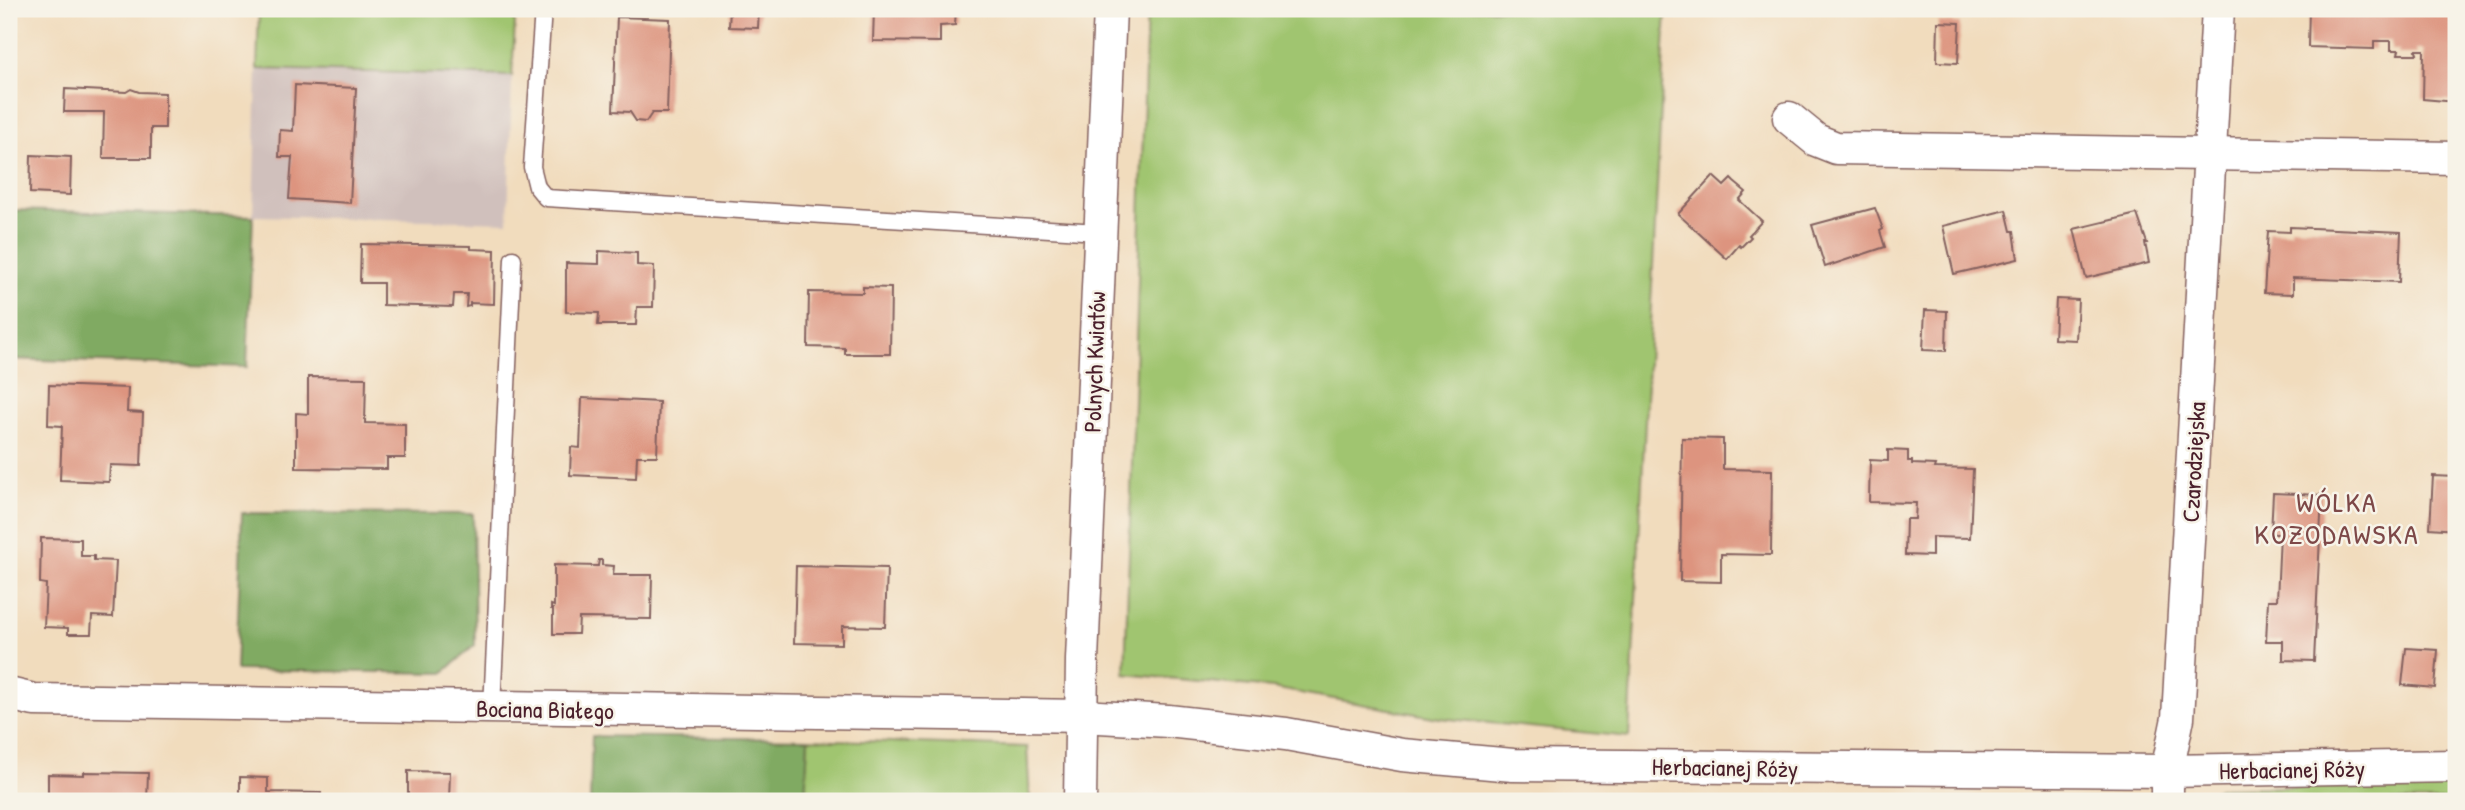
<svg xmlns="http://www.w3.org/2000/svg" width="2465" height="810" viewBox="0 0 2465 810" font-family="'Patrick Hand',sans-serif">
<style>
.industrial{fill:#d0c0bc}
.green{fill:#a0c56f;stroke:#75724d;stroke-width:2}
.forest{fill:#80aa62;stroke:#656446;stroke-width:2}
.building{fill:#dd947f}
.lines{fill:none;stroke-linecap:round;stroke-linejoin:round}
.lane-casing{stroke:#84615e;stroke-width:19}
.street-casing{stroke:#84615e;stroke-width:35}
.lane{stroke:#fff;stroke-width:16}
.street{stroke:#fff;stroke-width:32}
.labels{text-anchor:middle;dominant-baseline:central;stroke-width:5;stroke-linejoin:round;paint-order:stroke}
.street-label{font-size:24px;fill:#4a1f2b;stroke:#f7f3e8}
.quarter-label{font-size:28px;letter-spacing:2px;fill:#7d4848;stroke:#f7f3e8}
</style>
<rect width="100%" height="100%" fill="#f7f3e8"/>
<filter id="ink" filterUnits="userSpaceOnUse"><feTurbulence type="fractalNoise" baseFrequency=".0143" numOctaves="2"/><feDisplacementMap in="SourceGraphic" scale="14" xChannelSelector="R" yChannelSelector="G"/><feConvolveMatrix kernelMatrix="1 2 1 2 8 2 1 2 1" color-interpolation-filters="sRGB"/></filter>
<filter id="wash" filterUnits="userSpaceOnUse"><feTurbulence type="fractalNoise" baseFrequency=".00686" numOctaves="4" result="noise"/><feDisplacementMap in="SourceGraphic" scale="28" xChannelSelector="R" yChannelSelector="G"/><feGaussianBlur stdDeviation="1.57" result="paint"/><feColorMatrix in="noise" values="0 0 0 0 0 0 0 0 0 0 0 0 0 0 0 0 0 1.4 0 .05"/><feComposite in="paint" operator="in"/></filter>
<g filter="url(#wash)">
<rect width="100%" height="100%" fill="#f1dcbd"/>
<polygon class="industrial" points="257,69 512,76 508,222 253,216"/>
<g class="green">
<polygon points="259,9 509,9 515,23 512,76 257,69"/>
<polygon points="1147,9 1666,9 1629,737 1439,718 1273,688 1125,674"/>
<polygon points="808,739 1027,747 1030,801 805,801"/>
<polygon points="2456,785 2456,801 2196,801 2219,788"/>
</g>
<g class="forest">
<polygon points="9,210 253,216 247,367 9,359"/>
<polygon points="242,513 473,514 475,645 443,673 236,670"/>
<polygon points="592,736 808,739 805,801 590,801"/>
</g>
<g id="blocks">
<g class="building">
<polygon points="730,9 759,9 758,28 729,27"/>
<polygon points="874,9 956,9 955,25 940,26 940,42 873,41"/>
<polygon points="2309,9 2455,10 2456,102 2423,99 2424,50 2416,50 2417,54 2398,54 2399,50 2391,50 2391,41 2374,41 2374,49 2308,47"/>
<polygon points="617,17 670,19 667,113 652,113 646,122 636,121 630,112 613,111"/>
<polygon points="1938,22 1960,23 1958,63 1937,62"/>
<polygon points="295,85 356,88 350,203 289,199 292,157 279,157 280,130 293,131"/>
<polygon points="65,89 126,92 131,89 139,92 165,93 165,128 151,128 151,158 103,158 104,112 64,112"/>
<polygon points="31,155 71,157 70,195 30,193"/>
<polygon points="1713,176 1724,186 1731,179 1734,182 1746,192 1739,200 1762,221 1749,235 1751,237 1741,247 1739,245 1727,259 1678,214"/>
<polygon points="1875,208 1883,229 1880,231 1885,247 1825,267 1812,225"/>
<polygon points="2006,210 2011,231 2014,231 2018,259 1954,274 1943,226"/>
<polygon points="2137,214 2147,243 2145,243 2149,263 2086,278 2074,229"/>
<polygon points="2290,227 2401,232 2399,282 2293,278 2293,294 2264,293 2268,231 2290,232"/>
<polygon points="361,244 471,246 471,249 495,250 494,304 470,303 470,306 466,307 467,294 454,294 453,307 383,305 383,283 360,283"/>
<polygon points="599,251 637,253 637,265 654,266 653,307 637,307 636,325 598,325 599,313 566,312 566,263 599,264"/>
<polygon points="863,287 891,288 890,354 845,354 845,348 808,347 809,292 863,293"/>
<polygon points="2056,299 2078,300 2076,340 2054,339"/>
<polygon points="1925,310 1947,311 1946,351 1923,350"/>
<polygon points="308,377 366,378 365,423 405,424 405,458 387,458 387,469 296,468 296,413 308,414"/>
<polygon points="49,385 128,388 127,412 143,413 141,466 110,465 109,482 60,480 62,426 48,425"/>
<polygon points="582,398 659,402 657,456 637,456 636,478 570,475 571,447 580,448"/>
<polygon points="1682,438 1723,439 1723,469 1772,470 1771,555 1721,554 1721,582 1680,581"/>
<polygon points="1888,450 1908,451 1908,461 1912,461 1912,464 1935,465 1934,468 1973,469 1970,538 1932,537 1932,556 1905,555 1906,519 1915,519 1916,503 1869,502 1870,460 1888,461"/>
<polygon points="2433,476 2456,477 2456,530 2430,528"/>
<polygon points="2273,493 2322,495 2314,661 2283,660 2283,641 2266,641 2268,600 2277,600 2280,534 2271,534"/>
<polygon points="41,538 81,539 81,556 94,556 94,560 116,561 113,617 92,616 91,634 68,634 68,628 44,627 46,584 40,583"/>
<polygon points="599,560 602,560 602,565 614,566 613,575 652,575 651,619 579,618 578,634 553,634 553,609 551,609 551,605 554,606 554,565 598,566"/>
<polygon points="796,566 887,568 885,627 842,626 842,644 794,643"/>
<polygon points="2406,648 2438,650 2435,688 2402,685"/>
<polygon points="408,771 450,772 449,801 408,801"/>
<polygon points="84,772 148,773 147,801 48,801 48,774 84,775"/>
<polygon points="240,777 268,778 268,792 321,793 320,801 240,801"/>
</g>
</g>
</g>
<g filter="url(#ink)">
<use href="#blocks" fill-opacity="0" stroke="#84615e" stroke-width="2"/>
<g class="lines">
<g class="lane-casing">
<g id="lane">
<polyline points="543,9 532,167 537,187 546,198 1099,232"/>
<polyline points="492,708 513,259"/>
</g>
</g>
<g class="street-casing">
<g id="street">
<polyline points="1789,118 1816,140 1836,148 2456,158"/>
<polyline points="9,694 34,700 1082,716 1168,721 1286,734 1402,755 1513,765 2167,771 2456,766"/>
<polyline points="1080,801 1082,660 1110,9"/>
<polyline points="2167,801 2167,771 2178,718 2218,9"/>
</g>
</g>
<use href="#lane" class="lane"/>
<use href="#street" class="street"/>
</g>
</g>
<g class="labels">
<g class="street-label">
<text transform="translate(1094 362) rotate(-88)">Polnych Kwiatów</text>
<text transform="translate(2193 462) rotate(-87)">Czarodziejska</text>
<text transform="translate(545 709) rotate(1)">Bociana Białego</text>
<text transform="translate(1725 767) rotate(1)">Herbacianej Róży</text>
<text transform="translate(2292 769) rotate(-1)">Herbacianej Róży</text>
</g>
<g class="quarter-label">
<text x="2337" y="502">WÓLKA<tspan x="2337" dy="32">KOZODAWSKA</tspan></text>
</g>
</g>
<rect width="2465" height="810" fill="none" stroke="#f7f3e8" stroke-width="35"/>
</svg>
